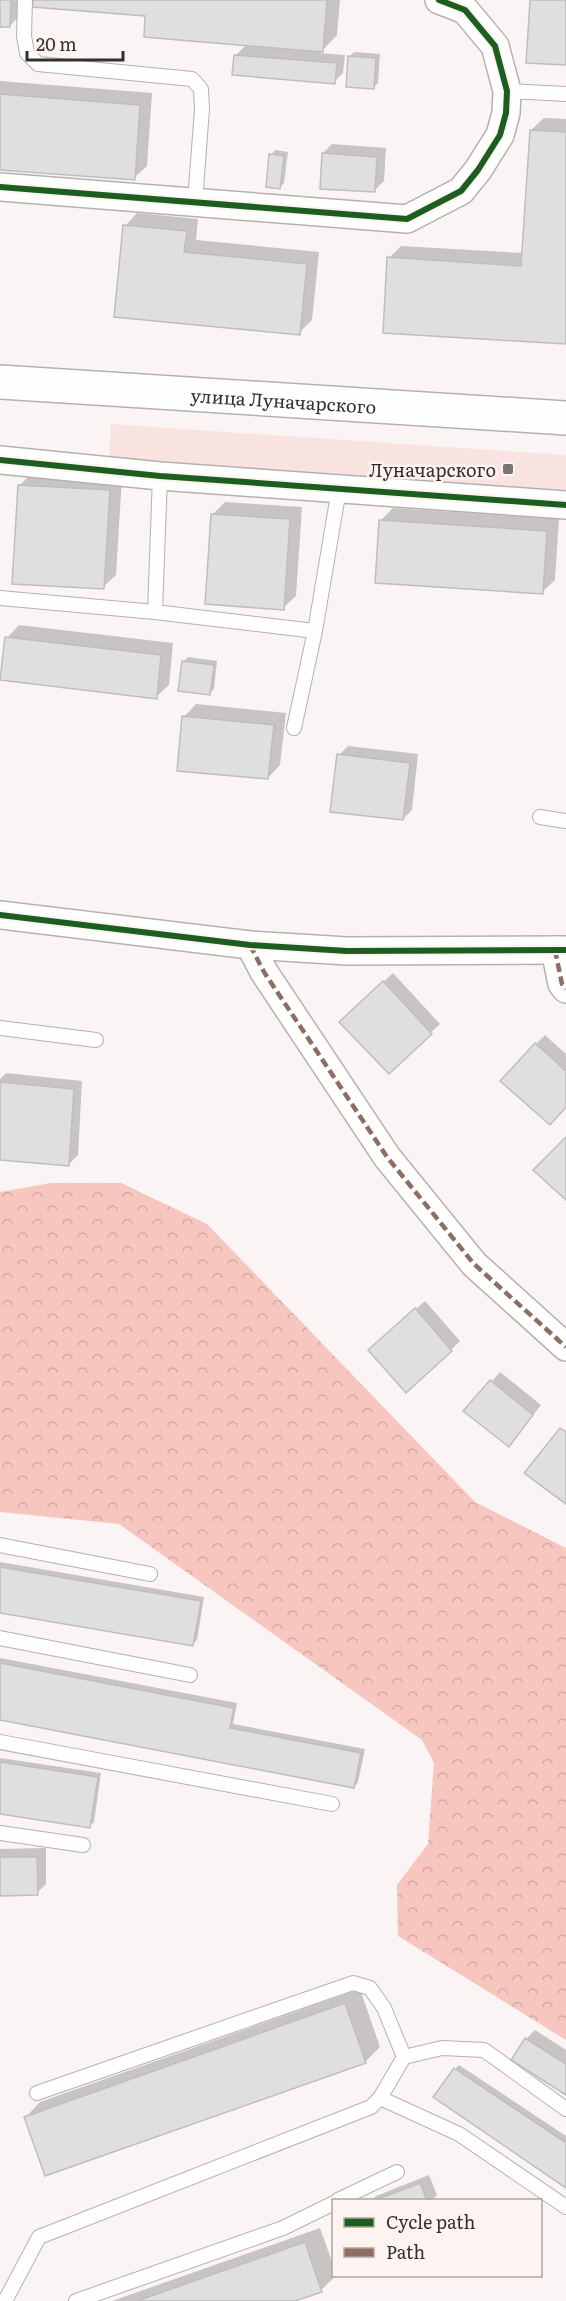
<svg xmlns="http://www.w3.org/2000/svg" width="566" height="2301" viewBox="0 0 566 2301" font-family="Literata,serif">
<style>
.grass{fill:#f9e3e0}
.forest{fill:url(#forest-crowns)}
.shadow{fill:#0003}
.building{fill:#dfdfde;stroke:#bfbebd;stroke-width:1.5}
.lines{fill:none;stroke-linecap:round;stroke-linejoin:round}
.lane-casing{stroke:#b5b1b1;stroke-width:16}
.street-casing{stroke:#b5b1b1;stroke-width:30}
.secondary-casing{stroke:#b5b1b1;stroke-width:36}
.lane{stroke:#fefefd;stroke-width:14}
.street{stroke:#fefefd;stroke-width:27}
.secondary{stroke:#fefefd;stroke-width:33}
.quiet{stroke:#8d6e63;stroke-width:4.5;stroke-dasharray:9 4.5;stroke-linecap:butt}
.cycleway-casing{stroke:#fdf3f1;stroke-width:10}
.cycleway{stroke:#1b5e20;stroke-width:6}
.poi-dot{fill:#797575;stroke:#fdf3f1;stroke-width:2}
.labels{text-anchor:middle;dominant-baseline:central;stroke-width:5;stroke-linejoin:round;paint-order:stroke}
.street-label{font-size:18px;fill:#343030;stroke:#fdf3f1}
.poi-label{font-size:18px;fill:#343030;stroke:#fdf3f1;text-anchor:end}
</style>
<defs>
<pattern id="forest-crowns" width="20" height="18" patternUnits="userSpaceOnUse" patternTransform="scale(1.5)"><rect width="20" height="18" fill="#f6c6bf"/><path d="M2 6a3 3 0 1 1 6 0M12 15a3 3 0 1 1 6 0" fill="none" stroke="#d4aaa4"/></pattern>
</defs>
<rect width="100%" height="100%" fill="#faf5f4"/>
<polygon class="grass" points="111,424 566,455 566,493 109,461"/>
<polygon class="forest" points="51,1183 121,1183 207,1224 475,1502 566,1548 566,2040 398,1936 397,1885 428,1844 434,1763 422,1740 119,1524 0,1512 0,1192"/>
<g class="shadow">
<polygon points="0,0 23,0 22,13 10,26 0,26"/>
<polygon points="34,0 340,0 337,35 320,53 345,55 343,73 334,82 235,56 247,44 146,15"/>
<polygon points="354,52 380,54 378,83 373,88 349,57"/>
<polygon points="0,81 152,93 147,166 134,178 0,169"/>
<polygon points="544,118 566,119 566,342 389,258 401,246 523,253 531,130"/>
<polygon points="332,144 386,148 384,181 375,190 323,153"/>
<polygon points="275,150 288,152 284,183 280,188 271,155"/>
<polygon points="137,213 198,219 196,240 319,252 312,320 299,333 125,226"/>
<polygon points="32,473 122,478 116,575 103,587 19,486"/>
<polygon points="225,502 302,507 296,596 283,608 212,515"/>
<polygon points="393,508 559,519 555,580 542,592 380,521"/>
<polygon points="19,625 173,643 169,685 156,697 7,638"/>
<polygon points="188,657 217,661 214,689 209,694 183,662"/>
<polygon points="196,704 286,713 280,765 268,778 184,717"/>
<polygon points="348,746 418,754 412,810 403,819 339,755"/>
<polygon points="393,973 440,1024 389,1072 341,1022"/>
<polygon points="545,1035 566,1054 566,1106 536,1044"/>
<polygon points="6,1073 82,1081 78,1155 69,1164 0,1158 0,1079"/>
<polygon points="425,1301 460,1341 451,1350 379,1342"/>
<polygon points="500,1372 541,1405 509,1445 466,1411"/>
<polygon points="0,1562 204,1597 197,1640 193,1644 0,1611"/>
<polygon points="0,1658 237,1703 233,1724 365,1749 358,1782 354,1787 0,1719"/>
<polygon points="0,1758 101,1773 94,1822 90,1826 0,1813"/>
<polygon points="46,1848 46,1884 37,1893 0,1894 0,1849"/>
<polygon points="360,1989 380,2047 365,2062 26,2117 40,2102"/>
<polygon points="535,2030 566,2050 566,2093 526,2039"/>
<polygon points="459,2065 566,2136 566,2186 455,2069"/>
<polygon points="429,2175 437,2195 432,2200 372,2200 376,2196"/>
<polygon points="320,2228 334,2267 334,2276 336,2276 321,2290 291,2301 112,2301"/>
</g>
<g class="building">
<polygon points="0,0 11,0 10,27 0,27"/>
<polygon points="33,0 327,0 323,52 144,37 145,16 32,7"/>
<polygon points="530,0 566,0 566,65 526,63"/>
<polygon points="234,55 337,63 335,84 232,75"/>
<polygon points="348,56 376,58 374,89 346,87"/>
<polygon points="0,94 140,105 135,180 0,170"/>
<polygon points="530,130 566,132 566,344 383,333 387,257 521,266"/>
<polygon points="322,153 377,157 375,192 320,189"/>
<polygon points="269,154 284,156 280,189 266,187"/>
<polygon points="123,225 187,231 184,252 307,264 300,335 114,317"/>
<polygon points="18,485 110,490 104,589 12,584"/>
<polygon points="211,514 290,519 284,610 205,604"/>
<polygon points="379,520 547,531 543,594 375,583"/>
<polygon points="5,637 161,655 157,699 0,680"/>
<polygon points="182,661 214,665 210,695 178,691"/>
<polygon points="182,716 274,725 268,779 177,771"/>
<polygon points="337,754 410,763 403,820 330,812"/>
<polygon points="383,981 432,1034 389,1074 339,1022"/>
<polygon points="535,1043 566,1071 566,1107 550,1125 500,1081"/>
<polygon points="0,1082 74,1089 69,1166 0,1160"/>
<polygon points="566,1137 566,1200 533,1170"/>
<polygon points="415,1308 452,1351 406,1393 368,1350"/>
<polygon points="490,1380 533,1415 509,1447 463,1411"/>
<polygon points="560,1428 566,1432 566,1504 524,1473"/>
<polygon points="0,1567 201,1601 193,1646 0,1613"/>
<polygon points="0,1663 234,1708 230,1728 361,1753 354,1788 0,1720"/>
<polygon points="0,1762 98,1777 90,1828 0,1814"/>
<polygon points="0,1857 37,1857 38,1895 0,1896"/>
<polygon points="345,2003 366,2063 45,2176 24,2117"/>
<polygon points="525,2038 566,2064 566,2095 511,2060"/>
<polygon points="454,2068 566,2143 566,2188 433,2097"/>
<polygon points="420,2183 427,2200 376,2200"/>
<polygon points="305,2242 322,2292 295,2301 137,2301"/>
</g>
<g class="lines">
<g class="lane-casing">
<g id="lane">
<polyline points="25,0 24,36 27,53 38,64 192,79 201,89 202,109 195,202"/>
<polyline points="507,91 566,94"/>
<polyline points="0,598 155,612 315,631"/>
<polyline points="155,612 160,476"/>
<polyline points="294,728 315,631 339,489"/>
<polyline points="540,817 566,821"/>
<polyline points="0,1028 96,1040"/>
<polyline points="0,1545 150,1574"/>
<polyline points="0,1638 190,1675"/>
<polyline points="0,1742 332,1804"/>
<polyline points="0,1833 83,1845"/>
<polyline points="404,2057 442,2048 484,2050 566,2109"/>
<polyline points="380,2098 459,2134 566,2207"/>
<polyline points="338,2200 397,2172"/>
<polyline points="5,2301 39,2237 371,2107 380,2098 404,2057 384,2008 370,1988 353,1983 37,2093"/>
<polyline points="76,2301 283,2228 334,2203"/>
</g>
</g>
<g class="street-casing">
<g id="street">
<polyline points="0,187 407,219 461,191 478,170 500,135 506,113 507,91 495,46 465,10 439,0"/>
<polyline points="0,460 160,476 566,505"/>
<polyline points="0,915 250,945 347,951 566,950"/>
<polyline points="250,945 264,972 387,1157 474,1264 566,1347"/>
<polyline points="555,950 562,984 566,989"/>
</g>
</g>
<g class="secondary-casing">
<g id="secondary">
<path id="s1" d="M0 382 566 418"/>
</g>
</g>
<use href="#lane" class="lane"/>
<use href="#street" class="street"/>
<use href="#secondary" class="secondary"/>
<g class="quiet">
<polyline points="250,945 264,972 387,1157 474,1264 566,1347"/>
<polyline points="555,950 562,984 566,989"/>
</g>
<g class="cycleway-casing">
<g id="cycleway">
<polyline points="0,187 407,219 461,191 478,170 500,135 506,113 507,91 495,46 465,10 439,0"/>
<polyline points="0,460 160,476 566,505"/>
<polyline points="0,915 250,945 347,951 566,950"/>
</g>
</g>
<use href="#cycleway" class="cycleway"/>
</g>
<rect class="poi-dot" x="502" y="463" width="12" height="12" rx="3"/>
<g class="labels">
<g class="street-label">
<text stroke="none"><textPath href="#s1" startOffset="284">улица Луначарского</textPath></text>
</g>
<g class="poi-label">
<text x="496" y="469">Луначарского</text>
</g>
</g>
<rect x="332" y="2199" width="210" height="78" fill="#fdf3f1" stroke="#ada5a4" stroke-width="1.5"/>
<rect x="344" y="2218" width="30" height="9" fill="#1b5e20" stroke="#ada5a4" stroke-width="1.5"/>
<text x="386" y="2229" font-size="18" fill="#343030">Cycle path</text>
<rect x="344" y="2248" width="30" height="9" fill="#8d6e63" stroke="#ada5a4" stroke-width="1.5"/>
<text x="386" y="2259" font-size="18" fill="#343030">Path</text>
<path d="M27 51v9h96v-9" fill="none" stroke="#343030" stroke-width="3"/>
<text x="36" y="51" font-size="18" fill="#343030" stroke="#fdf3f1" stroke-width="4.5" paint-order="stroke">20 m</text>
</svg>
